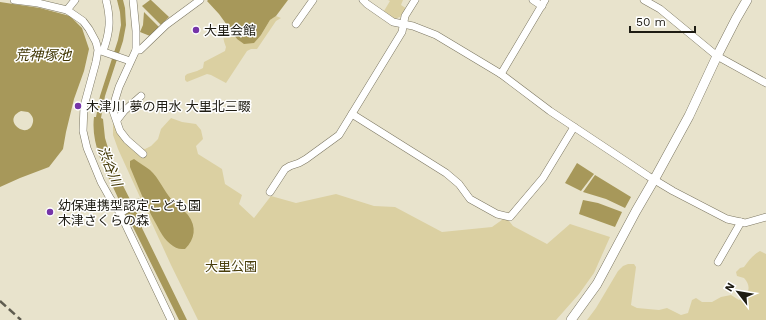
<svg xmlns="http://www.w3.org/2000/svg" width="766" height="320" viewBox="0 0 766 320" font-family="'Work Sans','Noto Sans JP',sans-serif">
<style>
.green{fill:#dbd0a2}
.water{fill:#a7985a;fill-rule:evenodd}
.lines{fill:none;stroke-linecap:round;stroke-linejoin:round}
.minor-casing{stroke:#7c7762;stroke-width:8}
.tertiary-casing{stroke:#7c7762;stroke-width:10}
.minor{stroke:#fff;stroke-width:7}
.tertiary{stroke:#fff;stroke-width:9}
.rail{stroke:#5f5c4f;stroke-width:2.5;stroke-dasharray:8 4;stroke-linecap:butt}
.poi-dot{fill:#7534a8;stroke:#fff;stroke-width:1.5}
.labels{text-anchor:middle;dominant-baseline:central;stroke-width:3;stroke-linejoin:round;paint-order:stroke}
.poi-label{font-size:13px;fill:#1e1c13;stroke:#fff;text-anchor:start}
.park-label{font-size:13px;fill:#493e0b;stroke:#fff}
.water-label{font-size:14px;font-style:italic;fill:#3f3400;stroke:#fff}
</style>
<rect width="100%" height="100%" fill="#e8e3cc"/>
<g class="green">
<polygon points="388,0 403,0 401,5 407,9 402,16 395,19 384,11 390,1"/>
<path d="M276 16 281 18 276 21 257 49H251L247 51 226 83 211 75 207 74 187 82 185 80V76L187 74 197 71 203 68 204 62 225 51 226 47C223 40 221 32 230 29L237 39 261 35 270 20Z"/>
<polygon points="171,118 182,122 196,124 201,130 203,139 196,146 198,154 222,169 225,184 242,195 239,204 254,218 271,196 296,203 336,194 374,206 395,207 442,232 492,227 506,217 513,226 547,244 570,224 610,237 594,273 579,294 556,320 198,320 171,265 118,149 113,135 113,121 132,147 145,149 151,146 158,139 161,129"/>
<path d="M760 251 766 254V320H587L596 308 618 271 623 266 628 264H634L636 267 631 305 637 308 659 310 667 308 681 315 688 313 692 300 696 298 702 302H712L721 297 731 295 739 300C749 294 752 287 744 278L737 276 736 272 740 268 744 267C749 260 753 255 760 251Z"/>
</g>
<g class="water">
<path d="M117 0H123L125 8 126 25 123 41 105 96 101 118 103 119 105 138 114 168 140 219 142 228 187 320H179L133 227 129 222C123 210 118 197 112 185 102 164 91 141 94 117H96L100 96 118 40 121 25 120 12Z"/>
<polygon points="150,0 151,0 169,17 161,25 142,6"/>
<polygon points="208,0 288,0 276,16 270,20 261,35 254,43 244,44 237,39 219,14 207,1"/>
<path d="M0 2 40 8 70 16 82 28 89 49 84 71 74 99 66 132 63 149 49 167 20 178 0 187ZM21 111 28 112C31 114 34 118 33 122 29 142 0 120 21 111Z"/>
<polygon points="144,12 159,27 150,36 140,32 143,25"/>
<path d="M134 159C139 163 145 166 150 170 159 178 164 191 172 200 177 206 184 210 188 215 197 227 195 239 185 249 181 249 177 249 173 246 164 240 160 231 155 222 145 204 138 186 130 167V161Z"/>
<polygon points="577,163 594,174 581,191 565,183"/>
<polygon points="595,175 631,197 625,208 606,199 583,192"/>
<polygon points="583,200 598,203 622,212 615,227 579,214"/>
</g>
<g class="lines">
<g class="minor-casing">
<g id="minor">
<polyline points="14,0 38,3 67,10 83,21 89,29 96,42 98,50 96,62 84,106 83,131 87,148 101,182 110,198 120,213 171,320"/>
<polyline points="133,0 136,31 136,50 119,87 115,100 113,111 120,131 127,140 143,154"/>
<polyline points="363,0 367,4 393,22 413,26 436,35 501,74 550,111 648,176 673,191 727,219 745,223 766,217"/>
<polyline points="533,0 542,6"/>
<polyline points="644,0 660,9 717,56 766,83"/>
<polyline points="67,10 75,0"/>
<polyline points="296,24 313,0"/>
<polyline points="136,50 140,50 166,25 200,0"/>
<polyline points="101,51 130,61"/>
<path d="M103 51C110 32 111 19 106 0"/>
<polyline points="501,74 545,0"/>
<polyline points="352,114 446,173 459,184 470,199 497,214 510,217 543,178 574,127"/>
<polyline points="117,120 124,111 141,96"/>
<polyline points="270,192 285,169 290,166 299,163 306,159 339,135 402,32 405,16 415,0"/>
<polyline points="120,213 138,203"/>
<polyline points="718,262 741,222"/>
</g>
</g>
<g class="tertiary-casing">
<polyline id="tertiary" points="571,320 597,284 636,211 654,180 689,116 717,56 736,19 747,0"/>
</g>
<use href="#minor" class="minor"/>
<use href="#tertiary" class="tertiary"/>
<polyline class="rail" points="0,301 21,320"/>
</g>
<g class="poi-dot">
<circle cx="196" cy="30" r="4"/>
<circle cx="78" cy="106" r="4"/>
<circle cx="50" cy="212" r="4"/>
</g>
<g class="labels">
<g class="poi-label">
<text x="204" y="30">大里会館</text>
<text x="86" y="106">木津川 夢の用水 大里北三畷</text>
<text x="58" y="205">幼保連携型認定こども園<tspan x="58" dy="15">木津さくらの森</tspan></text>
</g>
<g class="park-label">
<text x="231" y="266">大里公園</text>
</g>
<g class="water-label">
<text x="43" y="55">荒神塚池</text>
<text transform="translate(110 166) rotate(68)">渋谷川</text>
</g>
</g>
<g transform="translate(738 292) rotate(301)" stroke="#ffffff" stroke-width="3" paint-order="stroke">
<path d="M0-3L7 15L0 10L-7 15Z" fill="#1e1c13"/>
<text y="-6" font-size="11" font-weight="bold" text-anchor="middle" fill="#1e1c13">N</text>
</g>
<path d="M630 26v6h65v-6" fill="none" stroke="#1e1c13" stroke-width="2"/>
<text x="636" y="26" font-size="12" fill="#1e1c13" stroke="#ffffff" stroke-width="3" paint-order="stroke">50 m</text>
</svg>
